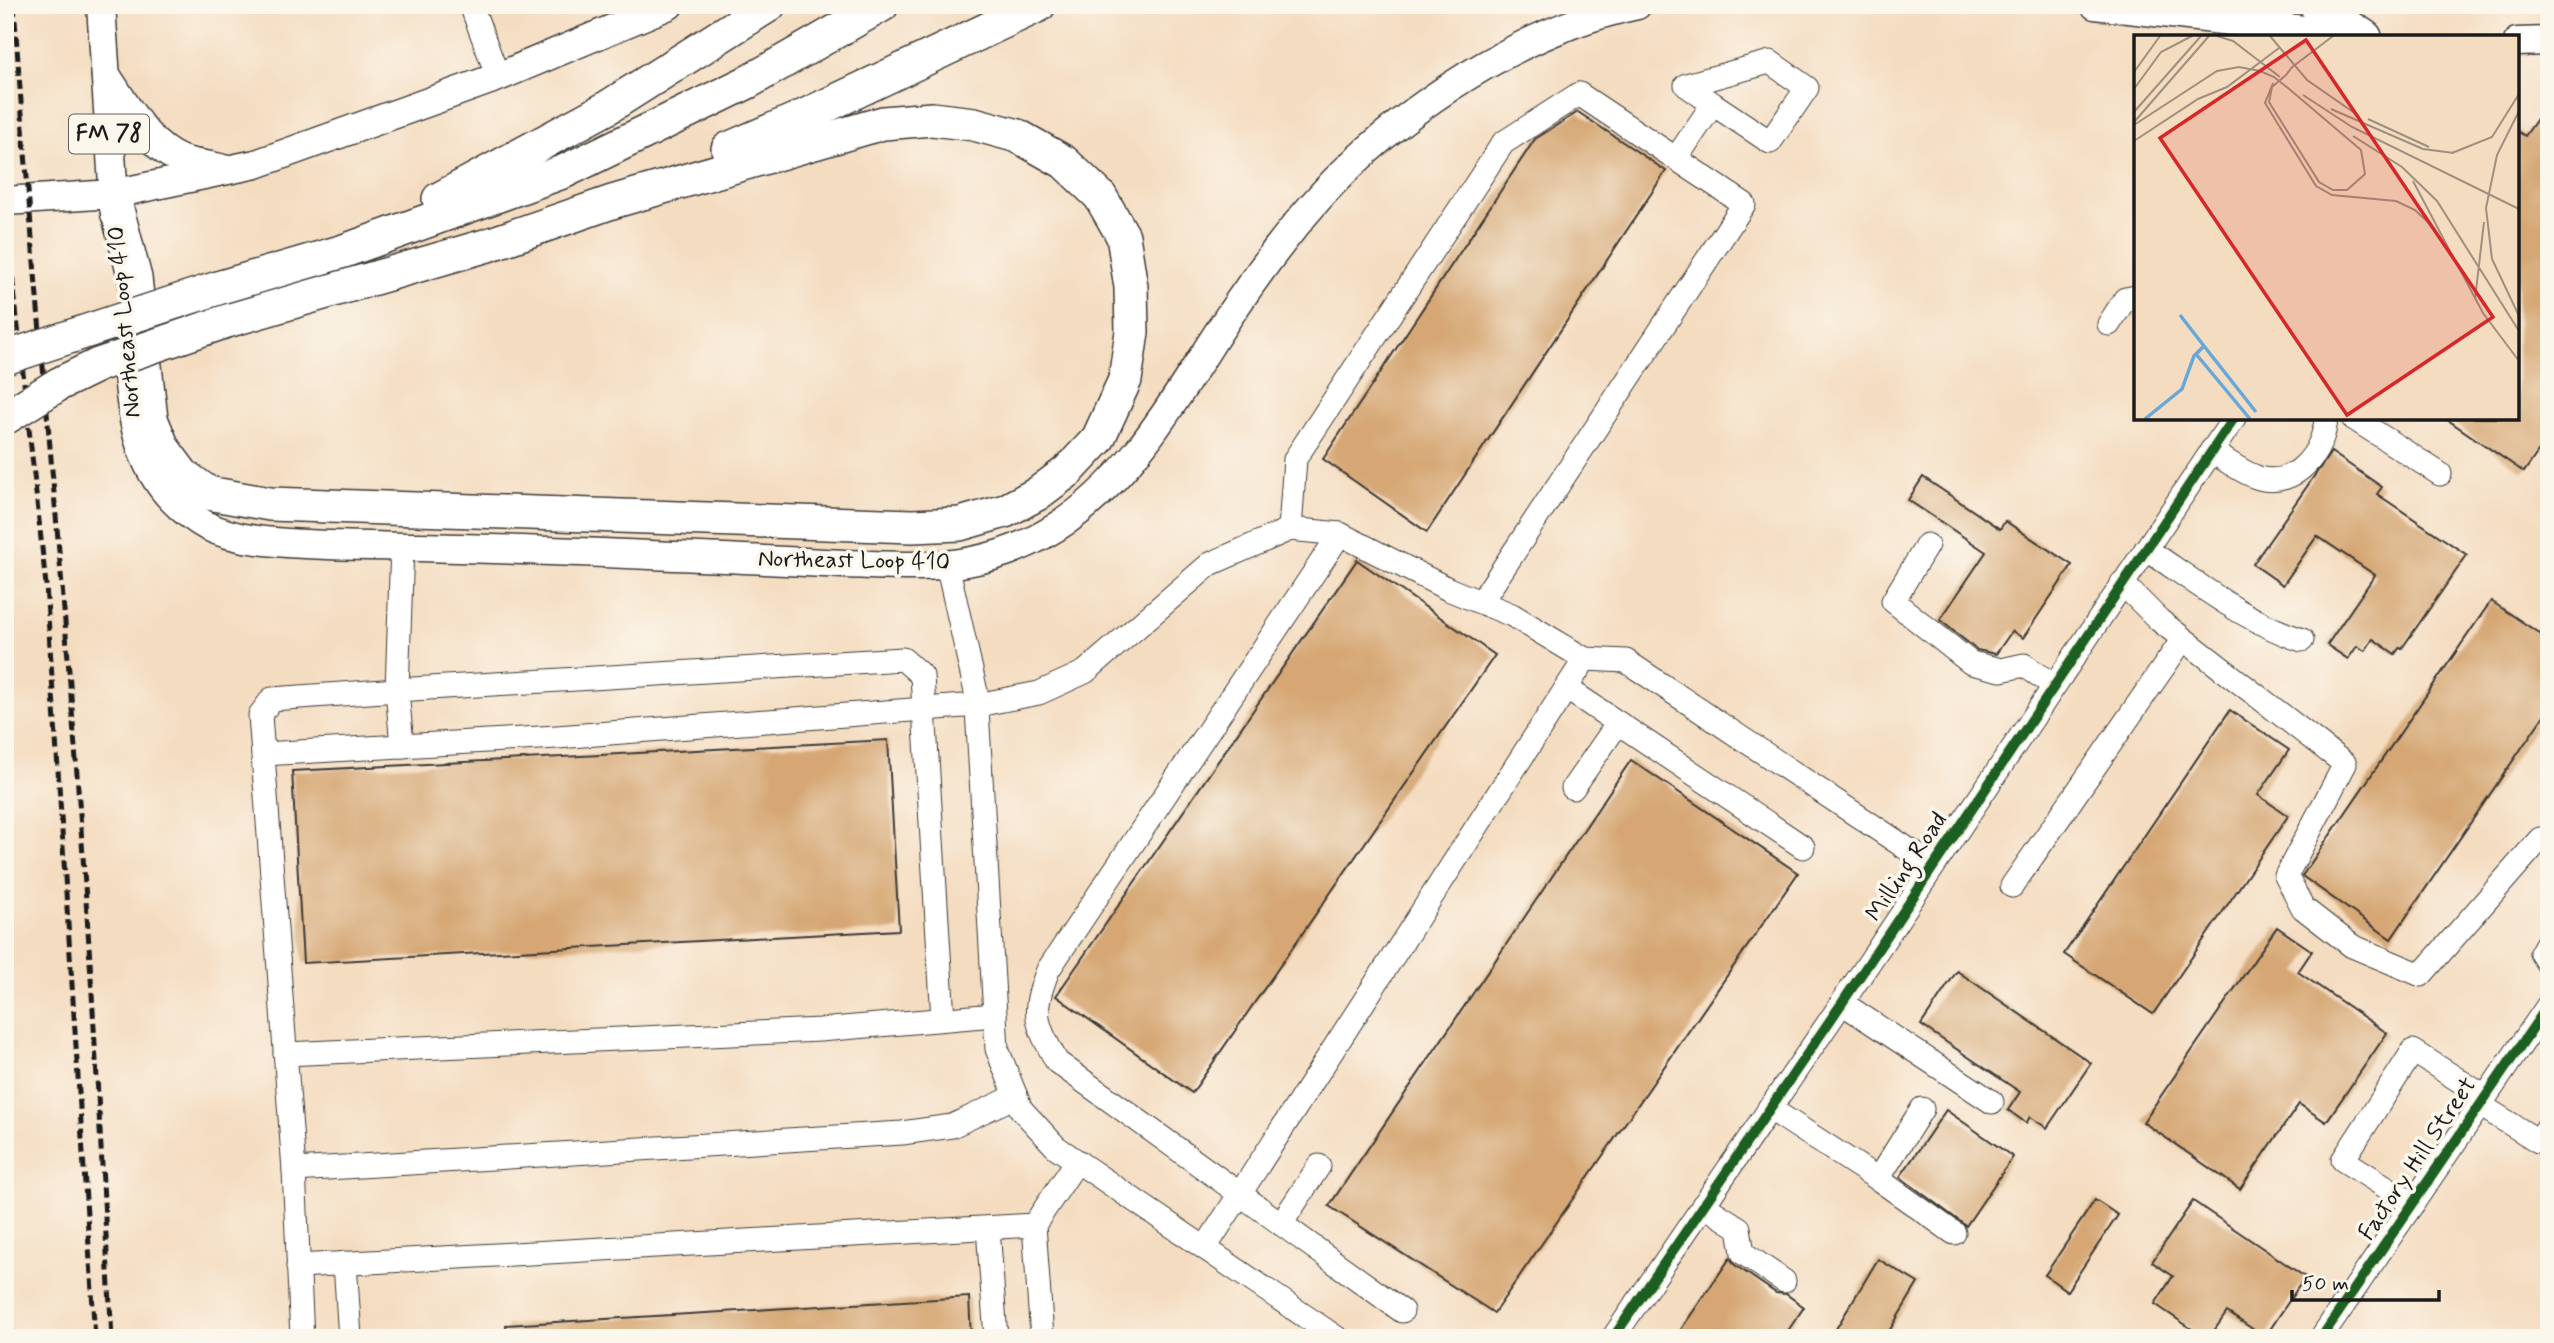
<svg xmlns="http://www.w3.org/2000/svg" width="2554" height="1343" viewBox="0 0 2554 1343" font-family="Mynerve,sans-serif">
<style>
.building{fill:#d6a774}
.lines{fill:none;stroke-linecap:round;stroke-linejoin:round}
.minor-casing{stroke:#3c3935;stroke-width:25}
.major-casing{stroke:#3c3935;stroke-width:31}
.highway-casing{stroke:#3c3935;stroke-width:36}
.minor{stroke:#fff;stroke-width:23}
.major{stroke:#fff;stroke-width:28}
.highway{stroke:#fff;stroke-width:33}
.rail{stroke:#1c1c1c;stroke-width:5;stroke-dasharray:10 5;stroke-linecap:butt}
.highway-bridge-casing{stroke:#3c3935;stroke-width:36;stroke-linecap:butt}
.highway-bridge{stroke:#fff;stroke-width:33}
.cycleway-casing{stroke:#fbf7ec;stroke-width:15}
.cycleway{stroke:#1b5e20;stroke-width:10}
.labels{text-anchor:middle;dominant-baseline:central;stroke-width:7;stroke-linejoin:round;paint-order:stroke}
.shield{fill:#fbf7ec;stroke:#5f5e5a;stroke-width:2}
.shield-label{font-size:23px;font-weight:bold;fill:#1c1c1c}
.street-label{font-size:24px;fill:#1c1c1c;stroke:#fbf7ec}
.inset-river{fill:none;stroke:#66a8da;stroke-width:3.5}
.inset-road{fill:none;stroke:#9e8f7e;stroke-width:2}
.view{fill:#d62828;fill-opacity:0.15;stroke:#d62828;stroke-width:3.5}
.inset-edge{fill:none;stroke:#1c1c1c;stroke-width:3.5}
</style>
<rect width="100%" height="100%" fill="#fbf7ec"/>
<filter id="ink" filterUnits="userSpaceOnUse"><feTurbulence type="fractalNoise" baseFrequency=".0143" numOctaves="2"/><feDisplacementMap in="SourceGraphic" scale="14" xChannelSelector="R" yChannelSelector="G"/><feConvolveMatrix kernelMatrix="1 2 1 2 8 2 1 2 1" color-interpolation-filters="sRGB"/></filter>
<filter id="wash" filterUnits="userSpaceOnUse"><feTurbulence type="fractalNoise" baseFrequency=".00686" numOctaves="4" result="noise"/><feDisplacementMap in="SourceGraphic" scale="28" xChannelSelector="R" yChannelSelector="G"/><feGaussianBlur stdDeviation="1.57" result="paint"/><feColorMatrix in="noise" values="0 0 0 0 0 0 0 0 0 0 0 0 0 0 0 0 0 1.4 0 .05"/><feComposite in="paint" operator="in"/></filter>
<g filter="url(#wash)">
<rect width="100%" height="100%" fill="#f4dcc0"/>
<g id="blocks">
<g class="building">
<polygon points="2549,102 2549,436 2524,472 2445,418 2517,418 2517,131 2525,136"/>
<polygon points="1578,112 1666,171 1427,532 1323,459 1535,139"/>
<polygon points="2331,452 2382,487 2377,494 2467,555 2402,648 2400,647 2395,654 2373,639 2365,651 2357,646 2348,659 2327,645 2375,575 2317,536 2283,585 2253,564"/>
<polygon points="1923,477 2000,529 2005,521 2072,565 2023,638 2012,631 1996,654 1977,650 1940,620 1986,552 1908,500"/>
<polygon points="1357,560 1495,655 1192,1093 1056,996"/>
<polygon points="2491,601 2549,640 2549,708 2391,939 2302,876"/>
<polygon points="2230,710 2289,750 2258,795 2288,816 2153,1014 2064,954"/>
<polygon points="888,740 899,930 303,963 292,771"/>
<polygon points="1631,760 1798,873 1494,1313 1329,1206"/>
<polygon points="2277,927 2312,951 2298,972 2387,1033 2326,1122 2299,1104 2240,1189 2143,1122"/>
<polygon points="1957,971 2091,1063 2047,1128 2030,1117 2026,1123 2008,1110 2020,1092 1921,1025"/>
<polygon points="1946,1110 2013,1157 1966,1226 1900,1177"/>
<polygon points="2095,1200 2118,1215 2067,1291 2045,1275"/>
<polygon points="2193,1201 2305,1277 2265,1337 2227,1312 2209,1338 2205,1338 2155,1304 2173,1276 2152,1262"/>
<polygon points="1730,1258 1735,1265 1776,1293 1786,1294 1804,1307 1783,1338 1675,1338"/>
<polygon points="1878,1259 1918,1283 1885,1338 1850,1338 1836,1329"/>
<polygon points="969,1297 971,1338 507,1338 506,1325"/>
</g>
</g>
</g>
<g filter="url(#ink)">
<use href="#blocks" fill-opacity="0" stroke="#3c3935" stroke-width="2"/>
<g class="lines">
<g class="minor-casing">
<g id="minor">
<polyline points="471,5 498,77"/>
<polyline points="1677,157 1713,104 1770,142 1807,88 1770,62 1686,85 1713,104"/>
<polyline points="2109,324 2125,299 2136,297"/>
<polyline points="2353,418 2440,474"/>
<path d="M2211 451C2226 460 2242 473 2259 478 2296 488 2324 452 2326 418"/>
<polyline points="1290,529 1295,459 1503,143 1579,94 1744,204 1481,602"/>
<path d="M1340 534 1048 970C1031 1014 1035 1022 1057 1062L1402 1311"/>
<polyline points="1927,545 1893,601 1971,663 2001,670 2024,665 2053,685"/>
<polyline points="402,546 397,690 272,699 260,715 294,1170 902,1133 952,1126 1016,1096"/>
<path d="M2146 549C2196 582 2245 622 2302 640"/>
<polyline points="947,564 976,692 997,1049 1021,1109 1056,1147 1337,1338"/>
<polyline points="2122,583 2159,620 2345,764 2286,876 2303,908 2352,946 2421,975 2540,839 2549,843"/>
<polyline points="1585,659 1626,661 1933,866"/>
<polyline points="1566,688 1803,847"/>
<polyline points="402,746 397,690 903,659 922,676 943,1019"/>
<polyline points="263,754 557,737 977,705 1039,693 1085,672 1210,564 1290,529 1340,534 1448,589 1512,615 1585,659 1205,1248"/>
<polyline points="1573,788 1618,723"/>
<polyline points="2012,886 2183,639"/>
<polyline points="2549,939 2541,953 2549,966"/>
<polyline points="1842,1003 1992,1102"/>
<polyline points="285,1054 820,1030 995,1015"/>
<polyline points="2480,1105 2538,1141 2549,1125"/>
<polyline points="1769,1108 1878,1179 1922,1109"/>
<polyline points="294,1170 302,1338"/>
<polyline points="1878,1179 1954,1233"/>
<polyline points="2413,1204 2343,1160 2413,1051 2485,1097"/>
<polyline points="1703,1205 1739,1228 1743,1253 1784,1281"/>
<polyline points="1281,1224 1319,1166"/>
<polyline points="988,1228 996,1338"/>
<polyline points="345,1263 350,1338"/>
<polyline points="298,1266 1034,1225"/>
<polyline points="1042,1338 1034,1225 1077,1161"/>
<polyline points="1613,1338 1842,1003 2234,418"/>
<polyline points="2321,1338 2549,1004"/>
</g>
</g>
<g class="major-casing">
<g id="major">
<polyline points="101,5 115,214"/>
<polyline points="2095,5 2364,37"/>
<polyline points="2517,42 2549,41"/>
<path d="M106 75C126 104 147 147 182 160 194 164 207 165 220 168"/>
<polyline points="5,201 113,194 256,164 498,77 669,5"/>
<path d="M125 335C131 407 130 475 197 520 221 537 258 541 287 543 331 546 375 546 419 547 504 549 589 552 674 556 731 558 788 561 844 564 884 565 927 569 967 562 997 557 1028 545 1055 528 1132 480 1178 393 1227 319 1263 265 1304 209 1352 164 1429 92 1533 27 1637 5"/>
</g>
</g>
<g class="highway-casing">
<g id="highway">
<polyline points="2316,5 2365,37"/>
<polyline points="728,149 802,117 1039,5"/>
<polyline points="113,194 135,278 151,419 163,448 183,475 208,493 270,504 912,526 960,524 1005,511 1037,494 1068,471 1098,439 1125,380 1132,332 1131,287 1123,236 1100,196 1064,162 1018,136 974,124 932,119 883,123 612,202 488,245 227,321"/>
<polyline points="439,199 605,109 769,5"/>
<polyline points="221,287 344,251 565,171 748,82 882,5"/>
</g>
</g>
<use href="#minor" class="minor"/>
<use href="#major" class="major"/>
<use href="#highway" class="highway"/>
<g class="rail">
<path d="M14 5C32 267 59 527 78 788 92 971 101 1155 112 1338"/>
<polyline points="5,188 11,263 46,585 95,1338"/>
</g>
<g class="highway-bridge-casing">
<g id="highway-bridge">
<polyline points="5,358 221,287"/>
<polyline points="5,418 59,384 98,365 227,321"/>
</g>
</g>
<use href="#highway-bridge" class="highway-bridge"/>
<g class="cycleway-casing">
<g id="cycleway">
<polyline points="1613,1338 1842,1003 2234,418"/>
<polyline points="2321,1338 2549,1004"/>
</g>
</g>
<use href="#cycleway" class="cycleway"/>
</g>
</g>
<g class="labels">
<rect class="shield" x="69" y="114.5" width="80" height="39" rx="5"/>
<g class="shield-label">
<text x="109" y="134">FM 78</text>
</g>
<g class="street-label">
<text transform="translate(125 322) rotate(-95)">Northeast Loop 410</text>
<text transform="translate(854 561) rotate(1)">Northeast Loop 410</text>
<text transform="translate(1907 867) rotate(-56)">Milling Road</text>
<text transform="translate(2418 1159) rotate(-56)">Factory Hill Street</text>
</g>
</g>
<g transform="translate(2134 35)">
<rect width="385" height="385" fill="#f4dcc0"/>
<path class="inset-river" d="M70 311 122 377M62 319 116 384M11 384 48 354 60 321 70 311 46 280"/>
<path class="inset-road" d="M83 1 99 6 146 42M136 1 173 45 222 79M157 33 199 1M0 37 26 1M139 48 131 68 182 151 198 160 262 166 281 175 301 194M0 54 27 17 58 1M169 60 218 92 385 174M197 74 289 114 320 118M385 76 363 120 352 173 358 224 385 281M0 77 67 1M234 84 295 112M1 86 75 1M0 90 83 36 105 32 126 36 140 42 154 53 227 115 231 139 213 155H199L185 147 135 67 138 52 152 40 159 31M219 101 268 132 303 166 385 296M0 106 64 64 93 52 145 13M318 118 358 102 385 59M279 146 317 218M316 216 349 278 385 326M341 264 350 187"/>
<path class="view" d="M172 5 359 282 213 380 26 103Z"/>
<rect width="385" height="385" class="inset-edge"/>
</g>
<rect width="2554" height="1343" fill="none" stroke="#fbf7ec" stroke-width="28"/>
<path d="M2292 1290v10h147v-10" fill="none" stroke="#1c1c1c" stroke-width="3.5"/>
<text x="2302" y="1290" font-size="21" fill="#1c1c1c" stroke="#fbf7ec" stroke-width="5" paint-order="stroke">50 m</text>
</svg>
